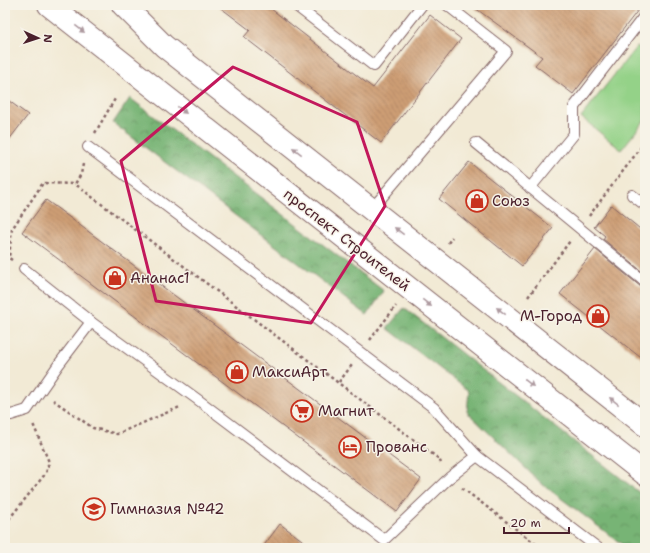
<svg xmlns="http://www.w3.org/2000/svg" width="650" height="553" viewBox="0 0 650 553" font-family="'Shantell Sans',sans-serif">
<style>
.forest{fill:url(#forest-crowns);stroke:#606a50}
.garden{fill:#94d288;stroke:#6f785a}
.building{fill:url(#building-back-hatch)}
.lines{fill:none;stroke-linecap:round;stroke-linejoin:round}
.service-casing{stroke:#856666;stroke-width:12}
.primary-casing{stroke:#856666;stroke-width:24}
.path{stroke:#856666;stroke-width:2.5;stroke-dasharray:3 3;stroke-linecap:butt}
.service{stroke:#fff;stroke-width:10}
.primary{stroke:#fff;stroke-width:22}
.oneway{fill:#ae9aa0}
.marked{fill:none;stroke:#c2185b;stroke-width:3;stroke-linejoin:round}
.labels{text-anchor:middle;dominant-baseline:central;stroke-width:3;stroke-linejoin:round;paint-order:stroke}
.poi-label{font-size:15px;fill:#4a1f2b;stroke:#f7f3e8;text-anchor:start}
.street-label{font-size:15px;fill:#4a1f2b;stroke:#f7f3e8}
</style>
<defs>
<pattern id="forest-crowns" width="20" height="18" patternUnits="userSpaceOnUse"><rect width="20" height="18" fill="#77b474"/><path d="M2 6a3 3 0 1 1 6 0M12 15a3 3 0 1 1 6 0" fill="none" stroke="#64925f"/></pattern>
<pattern id="building-back-hatch" width="6" height="6" patternUnits="userSpaceOnUse"><rect width="6" height="6" fill="#ce9e74"/><path d="M-1 5l2 2M0 0l6 6M5-1l2 2" fill="none" stroke="#a9805f"/></pattern>
</defs>
<rect width="100%" height="100%" fill="#f7f3e8"/>
<filter id="ink" filterUnits="userSpaceOnUse"><feTurbulence type="fractalNoise" baseFrequency=".025" numOctaves="2"/><feDisplacementMap in="SourceGraphic" scale="8" xChannelSelector="R" yChannelSelector="G"/><feConvolveMatrix kernelMatrix="1 2 1 2 8 2 1 2 1" color-interpolation-filters="sRGB"/></filter>
<filter id="wash" filterUnits="userSpaceOnUse"><feTurbulence type="fractalNoise" baseFrequency=".012" numOctaves="4" result="noise"/><feDisplacementMap in="SourceGraphic" scale="16" xChannelSelector="R" yChannelSelector="G"/><feGaussianBlur stdDeviation="0.9" result="paint"/><feColorMatrix in="noise" values="0 0 0 0 0 0 0 0 0 0 0 0 0 0 0 0 0 1.4 0 .05"/><feComposite in="paint" operator="in"/></filter>
<g filter="url(#wash)">
<rect width="100%" height="100%" fill="#f2ead5"/>
<g class="forest">
<polygon points="130,98 384,291 367,315 113,123"/>
<polygon points="404,308 645,497 645,548 627,548 542,484 467,412 469,391 387,328"/>
</g>
<polygon class="garden" points="637,46 645,52 645,120 621,150 581,117"/>
<g id="blocks">
<g class="building">
<polygon points="217,5 266,5 373,88 430,15 461,39 381,143 244,37 250,30"/>
<polygon points="471,5 642,5 573,94 535,65 542,57"/>
<polygon points="5,98 28,115 5,145"/>
<polygon points="469,162 553,228 522,266 439,199"/>
<polygon points="46,200 421,479 397,512 22,232"/>
<polygon points="611,205 645,233 645,274 603,239 605,236 594,227"/>
<polygon points="595,249 641,287 645,288 645,361 560,294"/>
<polygon points="280,524 313,548 262,548"/>
</g>
</g>
</g>
<g filter="url(#ink)">
<use href="#blocks" fill-opacity="0" stroke="#856666" stroke-width="1"/>
<g class="lines">
<g class="service-casing">
<g id="service">
<polyline points="295,5 374,66 422,5"/>
<polyline points="476,143 645,282"/>
<polyline points="88,147 434,408 477,456 598,548"/>
<polyline points="530,188 574,134 574,107 645,15"/>
<polyline points="632,195 645,205"/>
<polyline points="371,210 506,51 447,5"/>
<polyline points="24,269 91,322 197,399 384,540 449,478 477,456"/>
<polyline points="5,414 11,415 27,410 59,364 91,322"/>
</g>
</g>
<g class="primary-casing">
<g id="primary">
<polyline points="49,5 645,474"/>
<polyline points="123,5 164,46 645,425"/>
</g>
</g>
<g class="path">
<polyline points="95,133 115,99"/>
<polyline points="83,164 81,174 75,184 439,459 441,463"/>
<polyline points="589,216 645,142"/>
<polyline points="448,243 452,237"/>
<polyline points="12,260 9,258 12,229 43,183 75,184"/>
<polyline points="528,297 570,241"/>
<polyline points="370,340 396,306"/>
<polyline points="339,382 352,365"/>
<polyline points="53,400 93,428 117,434 180,407"/>
<polyline points="462,488 541,548"/>
<polyline points="5,524 46,473 49,462 33,424"/>
</g>
<use href="#service" class="service"/>
<use href="#primary" class="primary"/>
</g>
<defs><path id="oneway-solid" d="M-6-.8H1V-3.2L6.5 0L1 3.2V.8H-6Z"/></defs>
<g class="oneway">
<use href="#oneway-solid" transform="translate(80 29) rotate(38)"/>
<use href="#oneway-solid" transform="translate(182 110) rotate(38)"/>
<use href="#oneway-solid" transform="translate(297 151) rotate(-142)"/>
<use href="#oneway-solid" transform="translate(399 231) rotate(-142)"/>
<use href="#oneway-solid" transform="translate(427 303) rotate(38)"/>
<use href="#oneway-solid" transform="translate(501 311) rotate(-142)"/>
<use href="#oneway-solid" transform="translate(529 383) rotate(38)"/>
<use href="#oneway-solid" transform="translate(614 401) rotate(-142)"/>
</g>
</g>
<path class="marked" d="M233 67 357 122 385 206 311 323 156 301 121 161Z"/>
<defs>
<g id="shop-ring" transform="scale(1.15)"><circle r="9.5" fill="#f7f3e8" stroke="#c8321e" stroke-width="1.5"/><path d="M-5-2.5h2.3a2.7 3.5 0 0 1 5.4 0H5L5.5 6h-11ZM-1.5-2.5h3a1.5 2.3 0 0 0-3 0Z" fill="#c8321e"/></g>
<g id="supermarket-ring" transform="scale(1.15)"><circle r="9.5" fill="#f7f3e8" stroke="#c8321e" stroke-width="1.5"/><path d="M-6-5.5h2.5l.6 2H6L4.5 2H-2.5L-4.4-4H-6ZM-1.5 3.2a1.3 1.3 0 1 0 .1 0ZM3 3.2a1.3 1.3 0 1 0 .1 0Z" fill="#c8321e"/></g>
<g id="hotel-ring" transform="scale(1.15)"><circle r="9.5" fill="#f7f3e8" stroke="#c8321e" stroke-width="1.5"/><path d="M-6-4.5h1.5V1H6V5H4.5V3h-9V5H-6ZM-4 0a1.8 1.8 0 1 1 3.6 0ZM.5 0V-2.5h3Q6-2.5 6 0Z" fill="#c8321e"/></g>
<g id="school-ring" transform="scale(1.15)"><circle r="9.5" fill="#f7f3e8" stroke="#c8321e" stroke-width="1.5"/><path d="M0-5L7-2L0 1L-7-2ZM-4 1L0 2.5L4 1V4Q0 6-4 4Z" fill="#c8321e"/></g>
</defs>
<g fill-rule="evenodd">
<use href="#shop-ring" x="477" y="201"/>
<use href="#shop-ring" x="115" y="278"/>
<use href="#shop-ring" x="598" y="316"/>
<use href="#shop-ring" x="237" y="372"/>
<use href="#supermarket-ring" x="302" y="411"/>
<use href="#hotel-ring" x="350" y="447"/>
<use href="#school-ring" x="94" y="509"/>
</g>
<g class="labels">
<g class="poi-label">
<text x="492" y="201">Союз</text>
<text x="130" y="278">Ананас1</text>
<text x="582" y="316" text-anchor="end">М-Город</text>
<text x="252" y="372">МаксиАрт</text>
<text x="318" y="411">Магнит</text>
<text x="366" y="447">Прованс</text>
<text x="110" y="509">Гимназия №42</text>
</g>
<g class="street-label">
<text transform="translate(347 240) rotate(38)">проспект Строителей</text>
</g>
</g>
<rect width="650" height="553" fill="none" stroke="#f7f3e8" stroke-width="20"/>
<g transform="translate(38 38) rotate(93)" stroke="#f7f3e8" stroke-width="3" paint-order="stroke">
<path d="M0-3L7 15L0 10L-7 15Z" fill="#4a1f2b"/>
<text y="-6" font-size="11" font-weight="bold" text-anchor="middle" fill="#4a1f2b">N</text>
</g>
<path d="M504 527v6h65v-6" fill="none" stroke="#4a1f2b" stroke-width="2"/>
<text x="510" y="527" font-size="12" fill="#4a1f2b" stroke="#f7f3e8" stroke-width="3" paint-order="stroke">20 m</text>
</svg>
